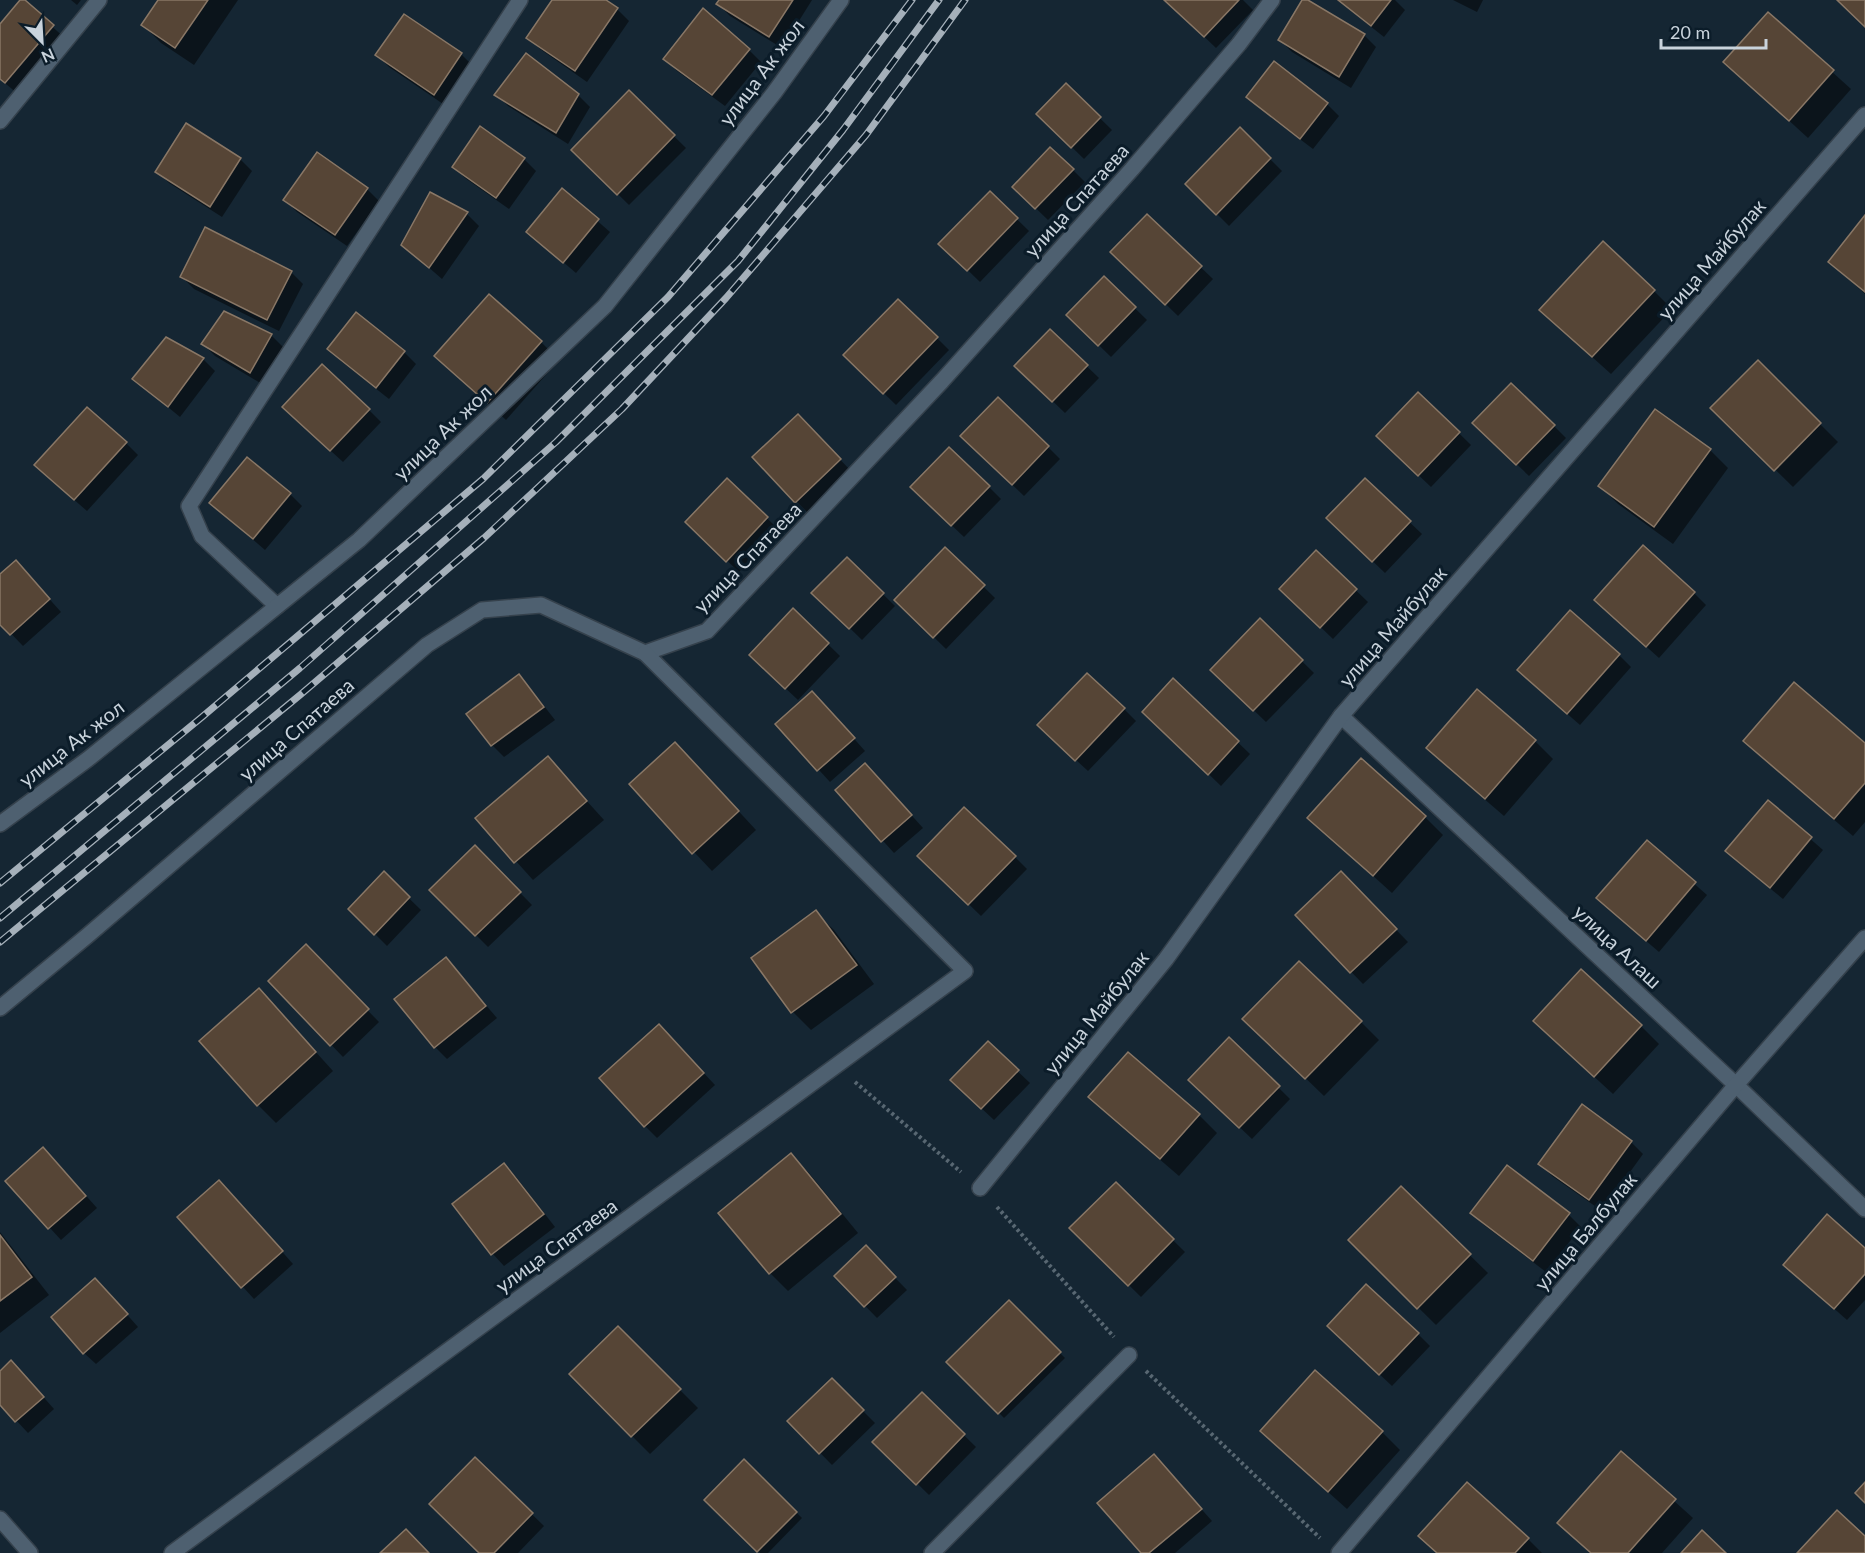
<svg xmlns="http://www.w3.org/2000/svg" width="1865" height="1553" viewBox="0 0 1865 1553" font-family="Lato,sans-serif">
<style>
.shadow{fill:#0007}
.building{fill:#564536;stroke:#897766;stroke-width:1.5}
.lines{fill:none;stroke-linecap:round;stroke-linejoin:round}
.service-casing{stroke:#35414c;stroke-width:18}
.minor-casing{stroke:#35414c;stroke-width:18}
.path{stroke:#586772;stroke-width:4;stroke-dasharray:3 3;stroke-linecap:butt}
.service{stroke:#4e6070;stroke-width:15}
.minor{stroke:#4e6070;stroke-width:15}
.rail-casing{stroke:#a5b0ba;stroke-width:7}
.rail{stroke:#0b1c29;stroke-width:4.5;stroke-dasharray:14;stroke-linecap:butt}
.labels{text-anchor:middle;dominant-baseline:central;stroke-width:6;stroke-linejoin:round;paint-order:stroke}
.street-label{font-size:20px;fill:#c9d3dc;stroke:#0b1c29}
</style>
<rect width="100%" height="100%" fill="#152633"/>
<g class="shadow">
<polygon points="22,0 65,38 18,94 0,79 0,27"/>
<polygon points="71,0 81,0 77,5"/>
<polygon points="160,0 238,0 194,65 161,43 143,25"/>
<polygon points="554,0 603,0 617,9 629,21 587,82 540,49 528,37"/>
<polygon points="721,0 812,0 782,48 730,16 718,4"/>
<polygon points="1166,0 1243,0 1253,10 1216,48"/>
<polygon points="1304,0 1364,35 1376,47 1351,88 1292,52 1280,40"/>
<polygon points="1337,0 1395,0 1405,10 1384,37"/>
<polygon points="1453,0 1483,0 1477,12"/>
<polygon points="1768,14 1851,89 1808,138 1725,62"/>
<polygon points="404,16 461,54 473,66 446,106 389,67 377,55"/>
<polygon points="749,50 761,62 725,106 677,71 665,59"/>
<polygon points="1274,64 1327,104 1339,116 1313,149 1260,109 1248,97"/>
<polygon points="1066,85 1112,130 1084,159 1038,114"/>
<polygon points="629,92 686,148 629,205 573,150"/>
<polygon points="496,94 578,95 590,107 568,144 508,106"/>
<polygon points="481,128 524,159 536,171 509,209 465,178 453,166"/>
<polygon points="1240,129 1282,171 1229,226 1187,184"/>
<polygon points="240,159 252,171 222,217 169,183 157,171"/>
<polygon points="1073,170 1085,182 1048,220 1014,187"/>
<polygon points="367,189 379,201 347,246 297,212 285,200"/>
<polygon points="562,190 610,232 576,273 528,232"/>
<polygon points="990,193 1029,231 980,282 941,244"/>
<polygon points="467,214 479,226 442,279 403,245"/>
<polygon points="1147,216 1213,279 1178,316 1112,252"/>
<polygon points="1865,218 1865,294 1830,262"/>
<polygon points="291,272 303,284 279,331 194,289 182,277"/>
<polygon points="1104,278 1147,320 1111,357 1068,315"/>
<polygon points="1654,291 1672,309 1611,374 1560,328"/>
<polygon points="1050,331 1099,378 1065,413 1016,366"/>
<polygon points="271,335 283,347 262,384 215,356 203,344"/>
<polygon points="937,338 949,350 896,405 845,355"/>
<polygon points="541,342 559,360 506,420 436,356"/>
<polygon points="329,349 404,352 416,364 389,399 341,361"/>
<polygon points="203,359 215,371 180,417 134,379"/>
<polygon points="1758,362 1838,442 1793,487 1712,408"/>
<polygon points="1419,394 1471,445 1431,487 1390,448"/>
<polygon points="369,410 381,422 343,462 296,419"/>
<polygon points="1474,423 1554,426 1566,438 1529,476"/>
<polygon points="810,428 852,472 808,513 796,501"/>
<polygon points="126,443 138,455 87,511 48,477"/>
<polygon points="1048,447 1060,459 1024,496 974,448"/>
<polygon points="1710,450 1728,468 1673,544 1618,504 1600,486"/>
<polygon points="728,480 779,530 739,572 699,534"/>
<polygon points="1365,480 1422,534 1385,573 1340,530"/>
<polygon points="989,487 1001,499 964,537 924,499"/>
<polygon points="290,494 302,506 265,550 211,503"/>
<polygon points="945,549 995,598 946,649 896,600"/>
<polygon points="1316,552 1368,602 1333,639 1281,589"/>
<polygon points="847,559 895,606 862,640 814,593"/>
<polygon points="27,574 61,612 23,646 0,622 0,576"/>
<polygon points="1694,593 1706,605 1659,658 1608,612"/>
<polygon points="793,610 840,656 798,700 763,667"/>
<polygon points="1260,620 1314,673 1266,722 1212,670"/>
<polygon points="1619,655 1631,667 1580,725 1531,682"/>
<polygon points="518,676 530,688 555,720 504,757 492,745 468,714"/>
<polygon points="1173,680 1250,754 1221,786 1156,723"/>
<polygon points="824,705 865,751 830,782 777,724"/>
<polygon points="1124,709 1136,721 1088,771 1051,737"/>
<polygon points="1535,741 1553,759 1504,816 1446,766 1428,748"/>
<polygon points="1745,741 1865,745 1865,822 1853,836 1763,759"/>
<polygon points="548,758 604,820 533,880 477,818"/>
<polygon points="693,762 756,830 712,871 694,852"/>
<polygon points="877,777 923,828 894,853 837,790"/>
<polygon points="1768,802 1823,850 1783,899 1739,863"/>
<polygon points="1425,817 1443,835 1392,893 1309,818"/>
<polygon points="1647,842 1707,895 1659,952 1610,910"/>
<polygon points="475,847 532,905 488,947 431,890"/>
<polygon points="919,856 1015,857 1027,869 981,916"/>
<polygon points="1341,873 1408,942 1363,984 1297,916"/>
<polygon points="384,874 421,910 387,946 350,909"/>
<polygon points="815,912 834,930 874,984 811,1030 793,1012 753,958"/>
<polygon points="306,947 379,1022 343,1057 270,981"/>
<polygon points="446,959 497,1018 447,1059 435,1047"/>
<polygon points="277,1009 333,1071 276,1123 258,1105"/>
<polygon points="1361,1022 1379,1040 1324,1096 1263,1037"/>
<polygon points="1641,1026 1659,1044 1613,1094 1553,1039"/>
<polygon points="671,1038 715,1085 657,1138 645,1126"/>
<polygon points="1229,1039 1290,1099 1252,1139 1190,1080"/>
<polygon points="988,1043 1030,1083 994,1120 964,1092"/>
<polygon points="1090,1097 1199,1115 1217,1133 1179,1176 1108,1115"/>
<polygon points="1631,1142 1643,1154 1602,1211 1552,1176 1540,1164"/>
<polygon points="791,1155 809,1173 858,1233 788,1291 770,1273 721,1213"/>
<polygon points="55,1161 97,1208 61,1240 7,1181"/>
<polygon points="504,1165 516,1177 555,1227 504,1266 493,1254 454,1204"/>
<polygon points="1507,1167 1569,1215 1581,1227 1546,1272 1484,1225 1472,1213"/>
<polygon points="1116,1184 1185,1252 1141,1297 1071,1228"/>
<polygon points="1401,1188 1488,1273 1436,1325 1350,1240"/>
<polygon points="231,1194 293,1264 254,1299 179,1217"/>
<polygon points="0,1232 49,1295 0,1333"/>
<polygon points="866,1248 907,1290 877,1318 836,1276"/>
<polygon points="1865,1250 1865,1300 1847,1320 1797,1276"/>
<polygon points="107,1292 138,1327 96,1364 84,1353"/>
<polygon points="1009,1302 1065,1358 1004,1418 949,1362"/>
<polygon points="618,1328 698,1408 650,1454 571,1375"/>
<polygon points="1418,1334 1430,1346 1392,1386 1341,1338"/>
<polygon points="0,1373 23,1374 54,1409 28,1433 0,1403"/>
<polygon points="832,1380 875,1423 832,1465 789,1421"/>
<polygon points="922,1394 976,1447 929,1495 875,1442"/>
<polygon points="1382,1432 1400,1450 1347,1509 1280,1449"/>
<polygon points="1621,1453 1693,1518 1662,1553 1590,1553 1559,1523"/>
<polygon points="1154,1456 1212,1521 1175,1553 1143,1553"/>
<polygon points="475,1459 544,1526 518,1553 481,1553"/>
<polygon points="744,1461 802,1518 768,1553 760,1553 706,1500"/>
<polygon points="1528,1539 1542,1553 1438,1553"/>
</g>
<g class="building">
<polygon points="20,0 25,0 54,25 5,83 0,79 0,24"/>
<polygon points="158,0 208,0 175,48 141,25"/>
<polygon points="552,0 606,0 618,8 575,71 526,38"/>
<polygon points="719,0 793,0 769,37 716,4"/>
<polygon points="1164,0 1239,0 1204,37"/>
<polygon points="1302,0 1308,0 1365,34 1339,77 1278,40"/>
<polygon points="1338,0 1391,0 1371,26"/>
<polygon points="1837,0 1865,0 1865,27"/>
<polygon points="703,8 750,49 712,95 663,59"/>
<polygon points="1768,12 1834,70 1789,121 1723,62"/>
<polygon points="404,14 462,53 434,95 375,55"/>
<polygon points="526,53 579,94 556,133 494,95"/>
<polygon points="1274,61 1328,103 1300,139 1246,97"/>
<polygon points="1066,83 1101,117 1071,148 1036,114"/>
<polygon points="629,90 675,135 617,195 571,150"/>
<polygon points="186,123 241,158 210,207 155,172"/>
<polygon points="480,126 525,158 496,198 452,167"/>
<polygon points="1240,127 1271,158 1216,215 1185,184"/>
<polygon points="1050,147 1074,169 1035,209 1012,187"/>
<polygon points="317,152 368,188 335,235 283,200"/>
<polygon points="562,188 599,219 563,263 526,232"/>
<polygon points="990,191 1018,218 967,271 938,244"/>
<polygon points="430,192 468,212 429,268 401,245"/>
<polygon points="1147,214 1202,266 1165,305 1110,252"/>
<polygon points="1865,215 1865,292 1828,262"/>
<polygon points="205,227 292,271 267,320 180,277"/>
<polygon points="1603,241 1655,290 1592,357 1539,310"/>
<polygon points="1104,276 1136,307 1098,346 1066,315"/>
<polygon points="489,294 542,341 487,403 434,356"/>
<polygon points="898,299 938,337 883,394 843,355"/>
<polygon points="224,311 272,334 250,373 201,344"/>
<polygon points="356,312 405,351 376,388 327,349"/>
<polygon points="1050,329 1088,365 1052,402 1014,366"/>
<polygon points="166,337 204,358 168,407 132,379"/>
<polygon points="1758,360 1821,423 1774,471 1710,408"/>
<polygon points="322,364 370,409 330,451 282,407"/>
<polygon points="1511,383 1555,425 1516,465 1472,423"/>
<polygon points="1418,392 1460,432 1418,476 1376,436"/>
<polygon points="998,397 1049,446 1012,485 960,436"/>
<polygon points="87,407 127,442 74,500 34,465"/>
<polygon points="1655,409 1711,449 1654,527 1598,486"/>
<polygon points="798,414 841,459 795,503 752,457"/>
<polygon points="949,447 990,486 951,526 910,487"/>
<polygon points="247,457 291,493 253,539 209,503"/>
<polygon points="727,478 768,517 726,562 685,522"/>
<polygon points="1365,478 1411,521 1372,562 1326,518"/>
<polygon points="1643,545 1695,592 1646,647 1594,600"/>
<polygon points="945,547 985,585 933,638 894,600"/>
<polygon points="1316,550 1357,589 1320,628 1279,589"/>
<polygon points="847,557 884,593 849,629 811,593"/>
<polygon points="16,560 50,599 10,635 0,625 0,574"/>
<polygon points="793,608 829,643 785,689 749,655"/>
<polygon points="1570,610 1620,654 1567,714 1517,670"/>
<polygon points="1260,618 1303,660 1253,711 1210,670"/>
<polygon points="1087,673 1125,708 1075,761 1037,725"/>
<polygon points="519,674 544,707 491,746 466,714"/>
<polygon points="1173,678 1239,741 1208,775 1142,712"/>
<polygon points="1794,682 1865,743 1865,783 1834,819 1743,741"/>
<polygon points="1477,689 1536,740 1485,799 1426,748"/>
<polygon points="812,691 855,738 817,771 775,724"/>
<polygon points="675,742 739,811 692,854 629,784"/>
<polygon points="548,756 587,801 514,863 475,818"/>
<polygon points="1361,758 1426,816 1373,876 1307,818"/>
<polygon points="865,763 912,815 881,842 835,790"/>
<polygon points="1768,800 1812,837 1770,888 1725,851"/>
<polygon points="964,807 1016,856 968,905 917,856"/>
<polygon points="1647,840 1696,882 1646,941 1596,898"/>
<polygon points="475,845 521,892 475,936 429,890"/>
<polygon points="384,871 410,897 374,935 348,909"/>
<polygon points="1341,871 1397,929 1350,973 1295,915"/>
<polygon points="816,910 857,965 791,1013 751,958"/>
<polygon points="306,944 369,1009 330,1046 268,981"/>
<polygon points="446,957 486,1006 434,1048 394,999"/>
<polygon points="1299,961 1362,1021 1305,1079 1242,1019"/>
<polygon points="1581,969 1642,1025 1594,1077 1533,1021"/>
<polygon points="259,988 316,1052 257,1106 199,1041"/>
<polygon points="659,1024 704,1073 644,1127 599,1078"/>
<polygon points="1229,1037 1280,1086 1239,1128 1188,1080"/>
<polygon points="988,1041 1019,1070 981,1109 950,1080"/>
<polygon points="1128,1052 1200,1114 1160,1159 1088,1097"/>
<polygon points="1582,1104 1632,1141 1589,1200 1538,1164"/>
<polygon points="43,1147 86,1196 48,1229 5,1181"/>
<polygon points="791,1153 841,1214 769,1274 718,1213"/>
<polygon points="504,1163 544,1214 491,1255 452,1204"/>
<polygon points="1507,1165 1570,1213 1533,1261 1470,1213"/>
<polygon points="219,1180 283,1251 241,1288 177,1217"/>
<polygon points="1116,1182 1174,1239 1128,1286 1069,1228"/>
<polygon points="1401,1186 1471,1254 1417,1309 1348,1240"/>
<polygon points="1827,1214 1865,1248 1865,1274 1834,1309 1783,1265"/>
<polygon points="0,1235 32,1277 0,1301"/>
<polygon points="866,1245 896,1277 864,1307 834,1276"/>
<polygon points="95,1278 128,1314 83,1354 51,1317"/>
<polygon points="1366,1284 1419,1333 1379,1375 1327,1326"/>
<polygon points="1009,1300 1061,1352 998,1414 946,1362"/>
<polygon points="618,1326 681,1389 631,1437 569,1374"/>
<polygon points="11,1360 44,1397 15,1422 0,1405 0,1371"/>
<polygon points="1315,1370 1383,1431 1328,1492 1260,1431"/>
<polygon points="832,1378 864,1410 819,1454 787,1421"/>
<polygon points="922,1392 965,1434 916,1485 872,1442"/>
<polygon points="1621,1451 1676,1499 1628,1553 1591,1553 1557,1523"/>
<polygon points="1154,1454 1202,1509 1149,1553 1141,1553 1097,1503"/>
<polygon points="475,1457 533,1513 494,1553 479,1553 429,1504"/>
<polygon points="744,1459 797,1512 757,1552 704,1500"/>
<polygon points="1467,1482 1529,1538 1515,1553 1437,1553 1418,1536"/>
<polygon points="1865,1482 1865,1503 1855,1493"/>
<polygon points="1837,1510 1865,1536 1865,1553 1797,1553"/>
<polygon points="406,1529 429,1553 380,1553"/>
<polygon points="1702,1530 1726,1553 1681,1553"/>
</g>
<g class="lines">
<g class="service-casing">
<polyline id="service" points="0,1519 30,1553"/>
</g>
<g class="minor-casing">
<g id="minor">
<polyline points="0,121 99,0"/>
<polyline points="277,606 202,536 189,506 520,0"/>
<polyline points="1341,716 1736,1085 1865,1209"/>
<polyline points="0,824 88,759 359,540 605,306 774,93 841,0"/>
<polyline points="0,1008 87,936 427,645 482,610 541,605 645,653 707,631 942,381 1132,169 1239,44 1272,0"/>
<polyline points="980,1188 1166,959 1341,716 1865,115"/>
<polyline points="172,1553 965,971 645,653"/>
<polyline points="932,1553 1129,1355"/>
<polyline points="1339,1553 1736,1085 1865,938"/>
</g>
</g>
<g class="path">
<polyline points="855,1082 961,1172"/>
<polyline points="997,1207 1114,1337"/>
<polyline points="1146,1371 1320,1538"/>
</g>
<use href="#service" class="service"/>
<use href="#minor" class="minor"/>
<g class="rail-casing">
<g id="rail">
<polyline points="0,883 202,717 483,479 668,297 824,116 912,0"/>
<polyline points="0,918 300,668 556,442 738,261 843,130 939,0"/>
<polyline points="0,942 300,695 484,538 622,409 726,298 866,135 965,0"/>
</g>
</g>
<use href="#rail" class="rail"/>
</g>
<g class="labels">
<g class="street-label">
<text transform="translate(761 72) rotate(-53)">улица Ак жол</text>
<text transform="translate(1076 200) rotate(-48)">улица Спатаева</text>
<text transform="translate(1711 259) rotate(-49)">улица Майбулак</text>
<text transform="translate(442 432) rotate(-44)">улица Ак жол</text>
<text transform="translate(747 557) rotate(-46)">улица Спатаева</text>
<text transform="translate(1392 626) rotate(-49)">улица Майбулак</text>
<text transform="translate(296 729) rotate(-41)">улица Спатаева</text>
<text transform="translate(71 743) rotate(-38)">улица Ак жол</text>
<text transform="translate(1618 946) rotate(43)">улица Алаш</text>
<text transform="translate(1096 1012) rotate(-51)">улица Майбулак</text>
<text transform="translate(1585 1231) rotate(-50)">улица Балбулак</text>
<text transform="translate(556 1245) rotate(-36)">улица Спатаева</text>
</g>
</g>
<g transform="translate(42 42) rotate(156)" stroke="#0b1c29" stroke-width="4.5" paint-order="stroke">
<path d="M0-4.5L10 22L0 15L-10 22Z" fill="#c9d3dc"/>
<text y="-9" font-size="16" font-weight="bold" text-anchor="middle" fill="#c9d3dc">N</text>
</g>
<path d="M1661 39v9h105v-9" fill="none" stroke="#c9d3dc" stroke-width="3"/>
<text x="1670" y="39" font-size="18" fill="#c9d3dc" stroke="#0b1c29" stroke-width="4.5" paint-order="stroke">20 m</text>
</svg>
